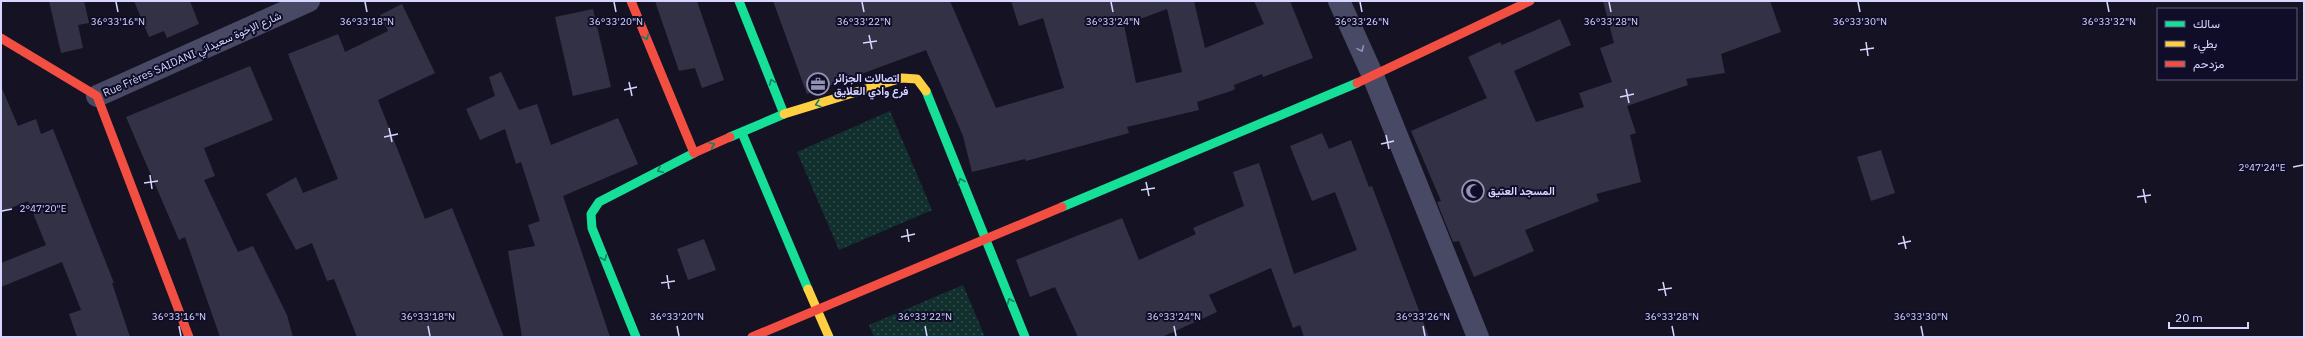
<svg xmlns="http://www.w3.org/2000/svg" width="2305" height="338" viewBox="0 0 2305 338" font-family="'IBM Plex Sans',Vazirmatn,sans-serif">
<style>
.garden{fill:url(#garden-dots)}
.building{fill:#333145;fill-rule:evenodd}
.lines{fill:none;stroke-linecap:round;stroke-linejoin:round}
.street{stroke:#484964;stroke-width:22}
.fast{stroke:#16e098;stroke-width:9}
.slow{stroke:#ffcf43;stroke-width:9}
.jam{stroke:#f24e42;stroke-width:9}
.oneway{stroke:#138166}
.oneway2{stroke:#8f90b2}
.ticks{fill:none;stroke:#d6d6ff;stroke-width:1.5}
.labels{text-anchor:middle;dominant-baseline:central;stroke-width:4;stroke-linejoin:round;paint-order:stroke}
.street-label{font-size:11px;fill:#d6d6ff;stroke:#100d29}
.poi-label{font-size:11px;font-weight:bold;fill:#d6d6ff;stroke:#100d29;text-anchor:start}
.ticks-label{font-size:10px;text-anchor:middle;fill:#d6d6ff;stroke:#100d29;stroke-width:4;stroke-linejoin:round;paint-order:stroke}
</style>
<defs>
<pattern id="garden-dots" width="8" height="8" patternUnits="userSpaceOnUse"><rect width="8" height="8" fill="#11302d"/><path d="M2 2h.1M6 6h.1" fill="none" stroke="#334d4c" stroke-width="1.8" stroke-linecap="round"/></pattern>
</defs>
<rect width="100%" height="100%" fill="#151323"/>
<g class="garden">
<polygon points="890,111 932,210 839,250 797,152"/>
<polygon points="963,285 985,337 874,337 869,325"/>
</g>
<g class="building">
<polygon points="49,1 84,1 89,23 78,25 83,48 61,53"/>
<polygon points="134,1 190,1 199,24 167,38 164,31 149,37"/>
<polygon points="655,1 697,1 724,80 702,88 695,68 679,71"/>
<path d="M773 1H950L996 108 1064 88 1043 18 1019 26 1011 1H1194L1205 48 1264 24 1254 1H1290L1313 58 1263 77 1262 74 1234 85 1235 89 1231 91 1197 102 1199 110 1127 127 1129 133 1026 161 1025 159 972 172 963 136 926 50 807 94ZM1167 9 1182 72 1136 83 1124 25Z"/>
<polygon points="1603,1 1770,1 1781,32 1721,54 1725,73 1686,79 1688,85 1627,106 1636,133 1630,135 1641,182 1596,194 1599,201 1525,230 1534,251 1474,277 1459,241 1453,242 1437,202 1441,201 1411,131 1487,98 1468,57 1500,42 1502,45 1560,19 1571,45 1514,71 1536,122 1584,107 1579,93 1612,82 1600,48 1614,43"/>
<polygon points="402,4 435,73 378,100 425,219 452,208 504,337 357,337 334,279 327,281 312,243 296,250 266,194 296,177 303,193 338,179 288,54 338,34 345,52 388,31 380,15"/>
<polygon points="593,9 611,87 573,96 555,17"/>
<polygon points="250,66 273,120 204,148 215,176 204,180 238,252 253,246 287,315 293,337 220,337 185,237 179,240 126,117"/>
<polygon points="501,72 519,110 537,104 551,145 618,118 638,164 563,196 610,337 522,337 508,251 535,246 528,225 540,221 521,162 516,164 505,129 480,140 466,109 495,96 489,77"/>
<polygon points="1,86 18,126 36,119 41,134 53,129 114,283 112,283 130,337 77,337 69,314 81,310 62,262 1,287 1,263 46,245 28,201 1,212"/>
<polygon points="1322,133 1329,149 1351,140 1369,187 1372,186 1429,337 1304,337 1300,325 1293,328 1271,268 1209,295 1217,312 1162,337 1078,337 1055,287 1030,297 1016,260 1122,218 1139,260 1196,234 1193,228 1244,206 1233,172 1259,163 1294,274 1357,250 1335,192 1312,201 1290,146"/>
<polygon points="1881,150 1895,193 1871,201 1857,157"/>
<polygon points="704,239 716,270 688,280 677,249"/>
</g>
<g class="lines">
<g class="street">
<polyline points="1339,1 1373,76 1478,337"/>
<polyline points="97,96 309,1"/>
</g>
<g class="fast">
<polyline points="926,91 1025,337"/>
<polyline points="742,133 808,289"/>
<polyline points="730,137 784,114 739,1"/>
<polyline points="1062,207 1357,83"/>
<polyline points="636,337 592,228 591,214 599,202 694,153"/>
</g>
<g class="slow">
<polyline points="784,114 902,78 917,79 926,91"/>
<polyline points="808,289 829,337"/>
</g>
<g class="jam">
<polyline points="631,1 694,153 730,137"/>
<polyline points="1,38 97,96 189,337"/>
<polyline points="1357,83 1530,1"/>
<polyline points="752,337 1062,207"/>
</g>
</g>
<defs><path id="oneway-chevron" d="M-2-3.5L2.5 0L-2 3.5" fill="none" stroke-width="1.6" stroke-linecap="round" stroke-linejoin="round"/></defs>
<g class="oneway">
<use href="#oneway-chevron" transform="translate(646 37) rotate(68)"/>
<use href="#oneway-chevron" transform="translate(772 82) rotate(-112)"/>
<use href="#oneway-chevron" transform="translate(818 104) rotate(163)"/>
<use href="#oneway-chevron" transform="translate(712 145) rotate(-22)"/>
<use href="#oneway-chevron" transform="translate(660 170) rotate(153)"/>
<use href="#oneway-chevron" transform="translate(961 181) rotate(-112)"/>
<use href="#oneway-chevron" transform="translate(604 258) rotate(68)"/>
<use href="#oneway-chevron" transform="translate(1010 301) rotate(-113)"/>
</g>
<use class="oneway2" href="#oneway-chevron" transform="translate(1361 49) rotate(66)"/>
<path class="ticks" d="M116 2 118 12M365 2 367 12M614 2 616 12M862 2 864 12M1111 2 1113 12M1360 2 1362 12M1609 2 1611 12M1858 2 1860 12M2107 2 2109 12M869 35 872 49M1866 42 1868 56M863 43 877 41M1860 50 1874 48M629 82 632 96M1626 89 1629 103M624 90 637 87M1620 97 1634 94M389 128 392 142M1386 135 1389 149M384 137 398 134M1381 144 1394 141M2293 167 2303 165M150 175 152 189M1146 182 1149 196M144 183 158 181M2143 189 2146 203M1141 190 1155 188M2137 197 2151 195M2 211 12 209M907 229 909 242M1903 236 1906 249M901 237 915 234M1898 244 1911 241M667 275 669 289M1663 282 1666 296M661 283 675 281M1658 290 1672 288M179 326 181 336M428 326 430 336M677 326 679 336M925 326 927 336M1174 326 1176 336M1423 326 1425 336M1672 326 1674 336M1921 326 1923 336"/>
<defs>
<g id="office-ring" transform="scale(1.15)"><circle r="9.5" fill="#100d29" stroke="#9292b2" stroke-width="1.5"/><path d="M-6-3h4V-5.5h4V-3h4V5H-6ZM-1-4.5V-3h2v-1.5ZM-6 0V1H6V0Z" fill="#9292b2"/></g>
<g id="mosque-ring" transform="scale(1.15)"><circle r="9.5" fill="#100d29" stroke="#9292b2" stroke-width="1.5"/><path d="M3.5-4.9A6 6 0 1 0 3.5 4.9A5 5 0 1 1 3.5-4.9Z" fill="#9292b2"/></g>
</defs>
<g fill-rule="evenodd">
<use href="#office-ring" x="818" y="84"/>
<use href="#mosque-ring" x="1473" y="191"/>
</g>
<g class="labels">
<g class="street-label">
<text transform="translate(192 54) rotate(-24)">Rue Frères SAIDANI شارع الإخوة سعيداني</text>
</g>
<g class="poi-label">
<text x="834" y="78">اتصالات الجزائر<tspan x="834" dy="13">فرع وادي العلايق</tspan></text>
<text x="1488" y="191">المسجد العتيق</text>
</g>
</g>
<g class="ticks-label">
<text x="118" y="25">36°33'16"N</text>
<text x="367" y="25">36°33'18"N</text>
<text x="616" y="25">36°33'20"N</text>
<text x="864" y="25">36°33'22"N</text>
<text x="1113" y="25">36°33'24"N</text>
<text x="1362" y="25">36°33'26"N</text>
<text x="1611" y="25">36°33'28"N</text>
<text x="2109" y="25">36°33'32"N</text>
<text x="1860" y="25">36°33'30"N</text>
<text x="2262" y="171">2°47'24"E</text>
<text x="43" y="212">2°47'20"E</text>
<text x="179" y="320">36°33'16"N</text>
<text x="428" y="320">36°33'18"N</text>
<text x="677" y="320">36°33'20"N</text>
<text x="925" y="320">36°33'22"N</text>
<text x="1174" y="320">36°33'24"N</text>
<text x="1423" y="320">36°33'26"N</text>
<text x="1672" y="320">36°33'28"N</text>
<text x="1921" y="320">36°33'30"N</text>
</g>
<rect width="2305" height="338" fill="none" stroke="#d6d6ff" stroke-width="4"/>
<rect x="2157" y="8" width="140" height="72" fill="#100d29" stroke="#5f5d7f"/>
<rect x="2165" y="21" width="20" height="6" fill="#16e098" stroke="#5f5d7f"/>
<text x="2193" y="28" font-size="12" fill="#d6d6ff">سالك</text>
<rect x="2165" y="41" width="20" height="6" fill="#ffcf43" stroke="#5f5d7f"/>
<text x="2193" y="48" font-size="12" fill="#d6d6ff">بطيء</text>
<rect x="2165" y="61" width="20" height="6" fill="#f24e42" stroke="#5f5d7f"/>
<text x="2193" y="68" font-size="12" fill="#d6d6ff">مزدحم</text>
<path d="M2169 322v6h79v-6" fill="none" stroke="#d6d6ff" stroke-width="2"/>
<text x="2175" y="322" font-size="12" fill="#d6d6ff" stroke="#100d29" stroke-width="3" paint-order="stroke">20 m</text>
</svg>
